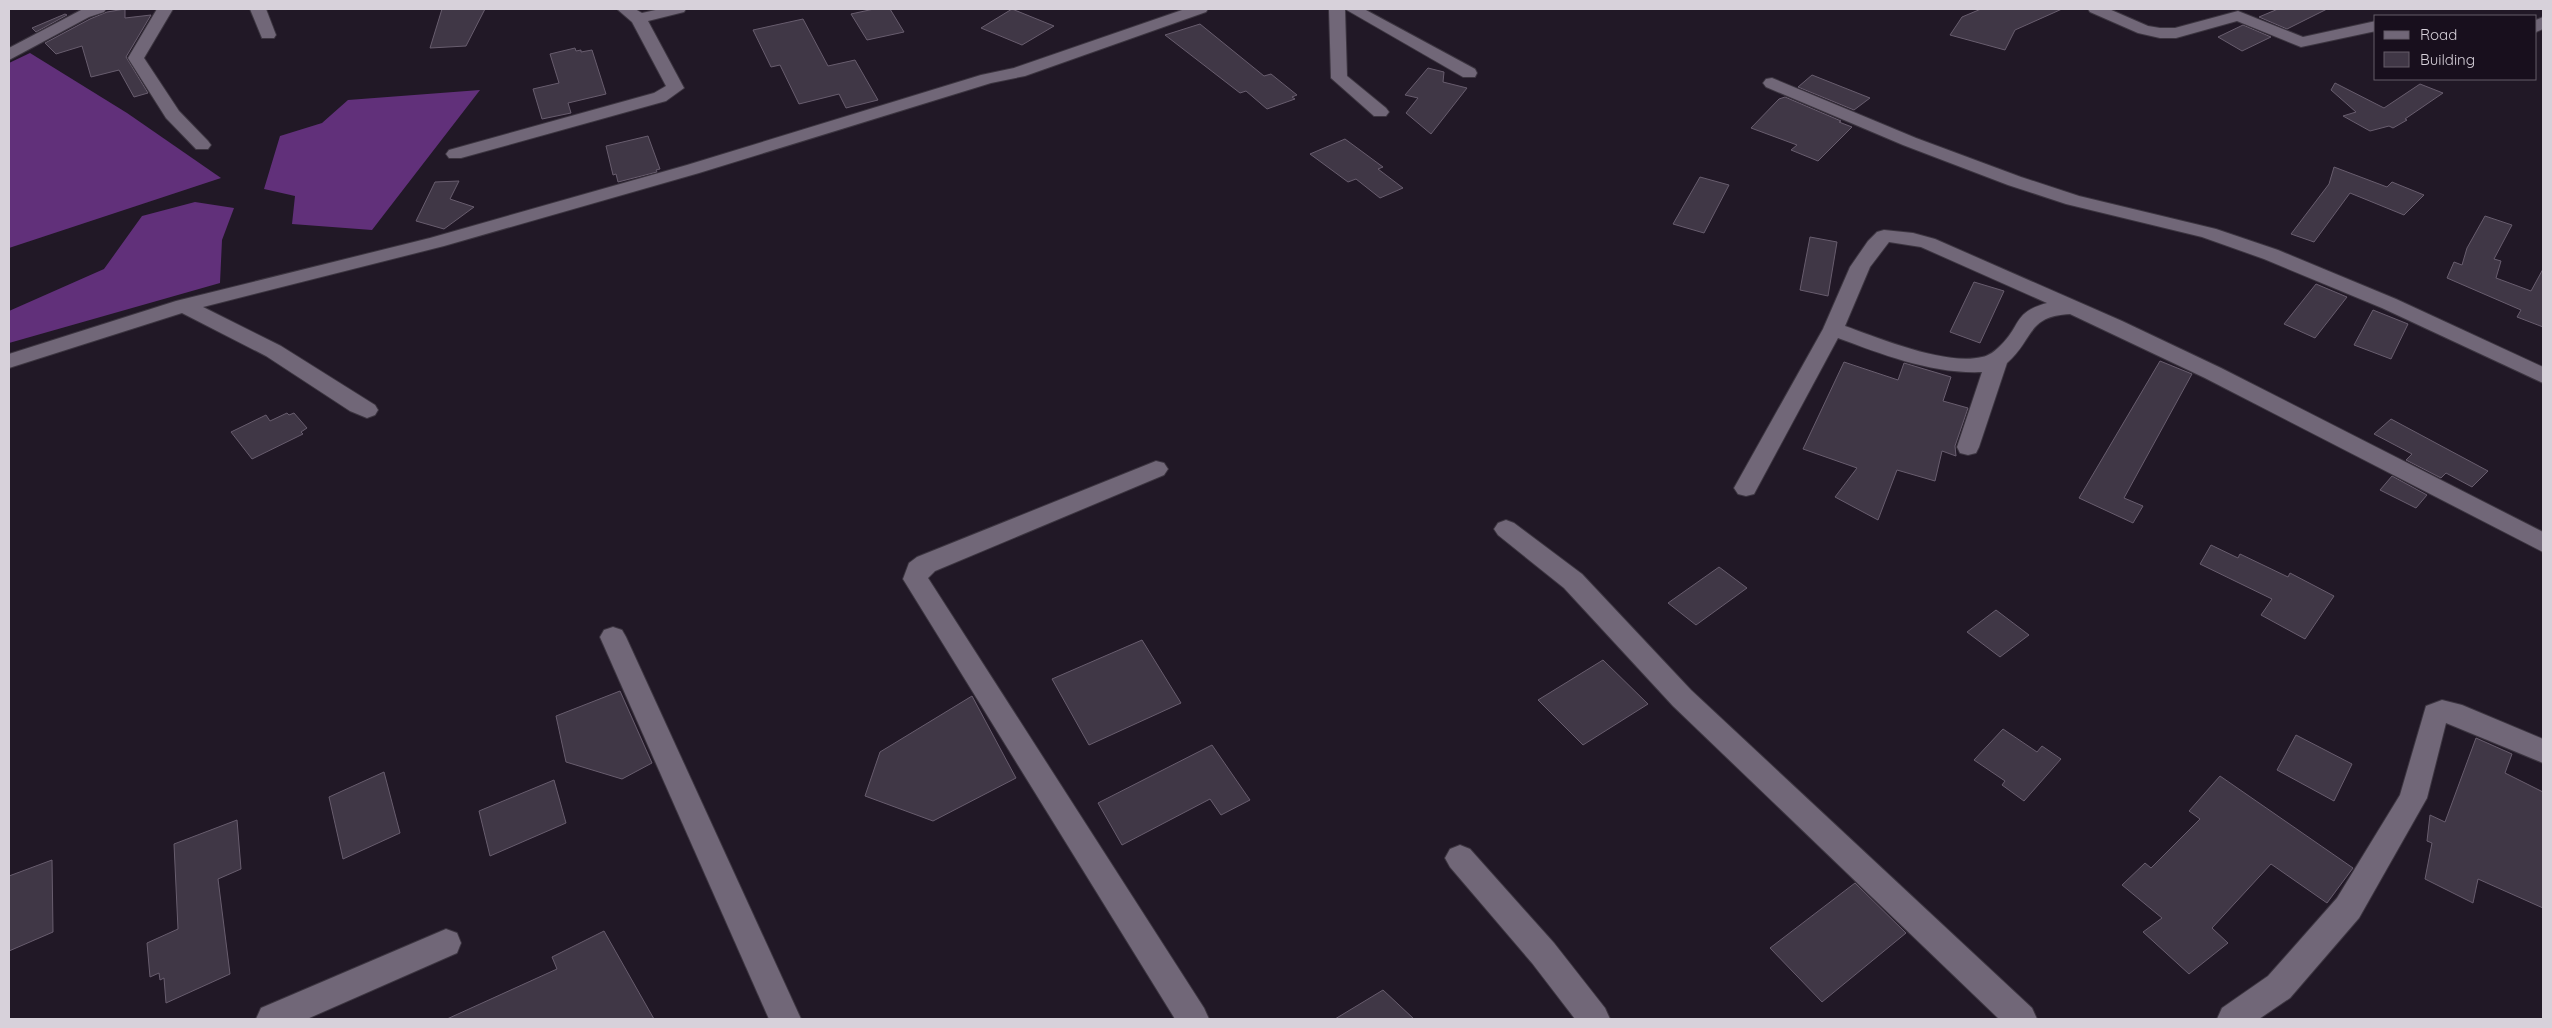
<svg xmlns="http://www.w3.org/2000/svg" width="2552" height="1028" viewBox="0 0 2552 1028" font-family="Quicksand,sans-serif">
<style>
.forest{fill:#61307a}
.building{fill:#403746;stroke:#685d6e}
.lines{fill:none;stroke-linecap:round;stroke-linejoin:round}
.minor-casing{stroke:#3c3540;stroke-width:2}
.minor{fill:#716778;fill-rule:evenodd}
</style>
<rect width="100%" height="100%" fill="#211826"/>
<g class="forest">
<polygon points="30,53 127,113 221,178 9,248 9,63"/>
<polygon points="480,90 372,230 292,224 295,196 264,189 280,136 322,123 348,100"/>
<polygon points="195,202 234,208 222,240 220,283 9,343 9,311 104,269 142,216"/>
</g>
<g class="building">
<polygon points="125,9 125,18 151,15 126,57 148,93 134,97 119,70 91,77 82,46 56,54 45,43 90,19 107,12"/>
<polygon points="442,9 485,9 466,46 430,48"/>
<polygon points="874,9 890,9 904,32 867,40 851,14"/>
<polygon points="1012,9 1054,26 1022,45 981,28"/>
<polygon points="1981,9 2062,9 2015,30 2005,50 1950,35 1962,17"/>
<polygon points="2278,9 2327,9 2287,29 2259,17"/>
<polygon points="65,14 67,15 36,32 32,28"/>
<polygon points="803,19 828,66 855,60 878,100 846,108 839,94 799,104 780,65 771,67 753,30"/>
<polygon points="1200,24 1264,76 1271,74 1297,95 1292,97 1295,99 1267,109 1246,91 1240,93 1165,35"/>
<polygon points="2243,25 2271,37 2242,51 2218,37"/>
<polygon points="575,48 576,51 581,50 581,52 592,50 606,94 568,103 571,113 542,119 533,89 559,83 550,54"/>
<polygon points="1428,68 1444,72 1443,82 1467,88 1431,134 1406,113 1418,98 1405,95"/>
<polygon points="1812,75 1870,98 1854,110 1798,87"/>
<polygon points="2335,83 2384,108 2420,84 2443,93 2405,119 2407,120 2393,128 2389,126 2370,131 2343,116 2356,112 2331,90"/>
<polygon points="1785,97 1841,121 1839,122 1852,127 1818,161 1791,150 1797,145 1751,128 1779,99"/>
<polygon points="648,136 660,169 656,170 657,172 618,182 616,174 613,175 606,146"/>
<polygon points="1345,139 1383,167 1378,169 1403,188 1380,198 1356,179 1348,182 1310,154"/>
<polygon points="2334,167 2387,187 2392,182 2424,195 2404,215 2350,193 2314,242 2291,234 2329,184"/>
<polygon points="1700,177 1729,185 1704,233 1673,224"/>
<polygon points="459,181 450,199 474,207 444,229 416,221 435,182"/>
<polygon points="2485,216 2512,225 2494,259 2501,261 2496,278 2531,291 2543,269 2543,327 2517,317 2521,310 2447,278 2454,262 2462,265 2467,248"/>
<polygon points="1810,237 1837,242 1828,296 1800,290"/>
<polygon points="1974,282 2004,291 1980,343 1950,332"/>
<polygon points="2316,284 2347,297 2315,338 2284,324"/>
<polygon points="2373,310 2408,324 2391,359 2354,345"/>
<polygon points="2160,361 2192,374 2124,498 2143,506 2133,523 2079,498"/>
<polygon points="1844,362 1898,380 1904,363 1951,377 1943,401 1968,408 1955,446 1956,456 1942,451 1935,481 1897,470 1878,520 1835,497 1857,468 1803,449"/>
<polygon points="287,413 289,415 294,413 307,428 301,432 303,434 252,459 231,432 266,415 270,421"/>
<polygon points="2391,419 2488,471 2472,487 2446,473 2441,478 2406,460 2412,454 2374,434"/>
<polygon points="2392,476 2427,495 2416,508 2380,490"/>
<polygon points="2211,545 2238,558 2240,554 2288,577 2290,573 2334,596 2305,639 2261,615 2272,599 2200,564"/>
<polygon points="1719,567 1747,588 1696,625 1668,603"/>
<polygon points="1996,610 2029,635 2000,657 1967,632"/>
<polygon points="1142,640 1181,703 1089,745 1052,679"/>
<polygon points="1603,660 1648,704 1583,745 1538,700"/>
<polygon points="620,691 652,763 622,779 566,762 556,716"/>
<polygon points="972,696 1016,778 933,821 865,796 880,752"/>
<polygon points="2003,729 2037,752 2042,746 2061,759 2024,801 2002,785 2005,781 1974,760"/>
<polygon points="2296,735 2352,764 2334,801 2277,770"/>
<polygon points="2476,738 2512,754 2505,773 2543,792 2543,908 2478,879 2473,903 2425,879 2432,843 2427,841 2430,815 2445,822"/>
<polygon points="1212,745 1250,800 1221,815 1210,799 1122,845 1098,803"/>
<polygon points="384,772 400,833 343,859 329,797"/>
<polygon points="2220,776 2353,868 2327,903 2271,864 2212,928 2228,943 2189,974 2143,932 2162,918 2122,885 2145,863 2151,868 2200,819 2189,811"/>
<polygon points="554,780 566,823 490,856 479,811"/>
<polygon points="237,820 241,869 218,879 230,974 166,1003 164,978 160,980 159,973 150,977 147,943 178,929 174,844"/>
<polygon points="52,860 53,932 9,951 9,876"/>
<polygon points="1855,883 1906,933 1822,1002 1770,948"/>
<polygon points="604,931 654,1019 447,1019 557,969 552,957"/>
<polygon points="1383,990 1414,1019 1335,1019"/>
</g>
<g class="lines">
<g class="minor-casing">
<g id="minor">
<polygon points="83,9 106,9 104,12 89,17 9,60 9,48"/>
<polygon points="157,9 173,9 144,58 179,111 208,141 211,145 208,149 196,149 166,118 128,58"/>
<polygon points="250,9 266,9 276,35 274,38 262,38"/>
<polygon points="617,9 635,9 642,13 660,9 686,9 684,12 648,21 684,88 666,101 461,158 449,158 446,154 449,150 654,93 666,86 632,22"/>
<polygon points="1185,9 1208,9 1206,12 1025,76 991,83 699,173 444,246 203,307 281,346 375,405 378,410 375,415 367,418 350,411 266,356 182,313 9,368 9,354 176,301 430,238 687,165 981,75 1014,68"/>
<polygon points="1329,9 1345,9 1347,76 1386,108 1389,112 1386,116 1374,116 1331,78"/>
<polygon points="1345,9 1364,9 1475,69 1477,73 1475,77 1463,77"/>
<polygon points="2088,9 2109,9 2148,26 2160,28 2175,28 2238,11 2303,37 2376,21 2376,31 2301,47 2237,21 2176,38 2160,38 2138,33 2090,12"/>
<polygon points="2543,17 2543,29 2536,32 2536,20"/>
<polygon points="1772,78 1916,138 2021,177 2079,196 2216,229 2278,250 2396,299 2543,367 2543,383 2382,308 2264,259 2202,237 2066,204 2008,185 1903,145 1766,87 1763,83 1766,79"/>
<path d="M1884 230 1913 233 1935 239 2122 321 2221 368 2543 532V552L2205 378 2070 314C2027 316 2034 339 2007 363L1979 447 1976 453 1968 455 1960 453 1957 447 1982 372C1932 374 1884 355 1838 338L1754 494 1746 496 1738 494 1734 488 1823 329 1850 267 1868 241 1877 232ZM1889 242 1921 247 2047 303C2013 312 2021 326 2001 345 1995 351 1989 356 1982 357 1946 366 1879 338 1845 326L1870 267Z"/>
<polygon points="1156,461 1164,463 1168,469 1164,475 935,571 928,578 1204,1008 1209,1019 1175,1019 903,579 909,563 917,557"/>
<polygon points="1506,520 1514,523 1582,574 1691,690 2032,1008 2037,1019 1999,1019 1673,706 1564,588 1498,535 1494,529 1498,523"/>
<polygon points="613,627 622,630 626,637 801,1019 769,1019 600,637 604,630"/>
<polygon points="2442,700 2462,705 2543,739 2543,763 2446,723 2427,798 2359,918 2290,998 2259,1019 2217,1019 2222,1008 2268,976 2337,898 2400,795 2426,706"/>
<polygon points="1460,845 1470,849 1554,943 1605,1008 1610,1019 1575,1019 1532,963 1450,867 1445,858 1450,849"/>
<polygon points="446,929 457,933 461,943 457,953 307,1019 256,1019 261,1008"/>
</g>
</g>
<use href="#minor" class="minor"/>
</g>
<rect width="2552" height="1028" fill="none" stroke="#d7d1da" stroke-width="20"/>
<rect x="2374" y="15" width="162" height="65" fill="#180f1d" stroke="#645d69"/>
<rect x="2384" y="31" width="25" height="8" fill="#716778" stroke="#645d69"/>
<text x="2420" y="40" font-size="15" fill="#d7d1da">Road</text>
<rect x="2384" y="52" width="25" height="15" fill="#403746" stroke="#645d69"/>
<text x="2420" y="65" font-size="15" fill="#d7d1da">Building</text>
</svg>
